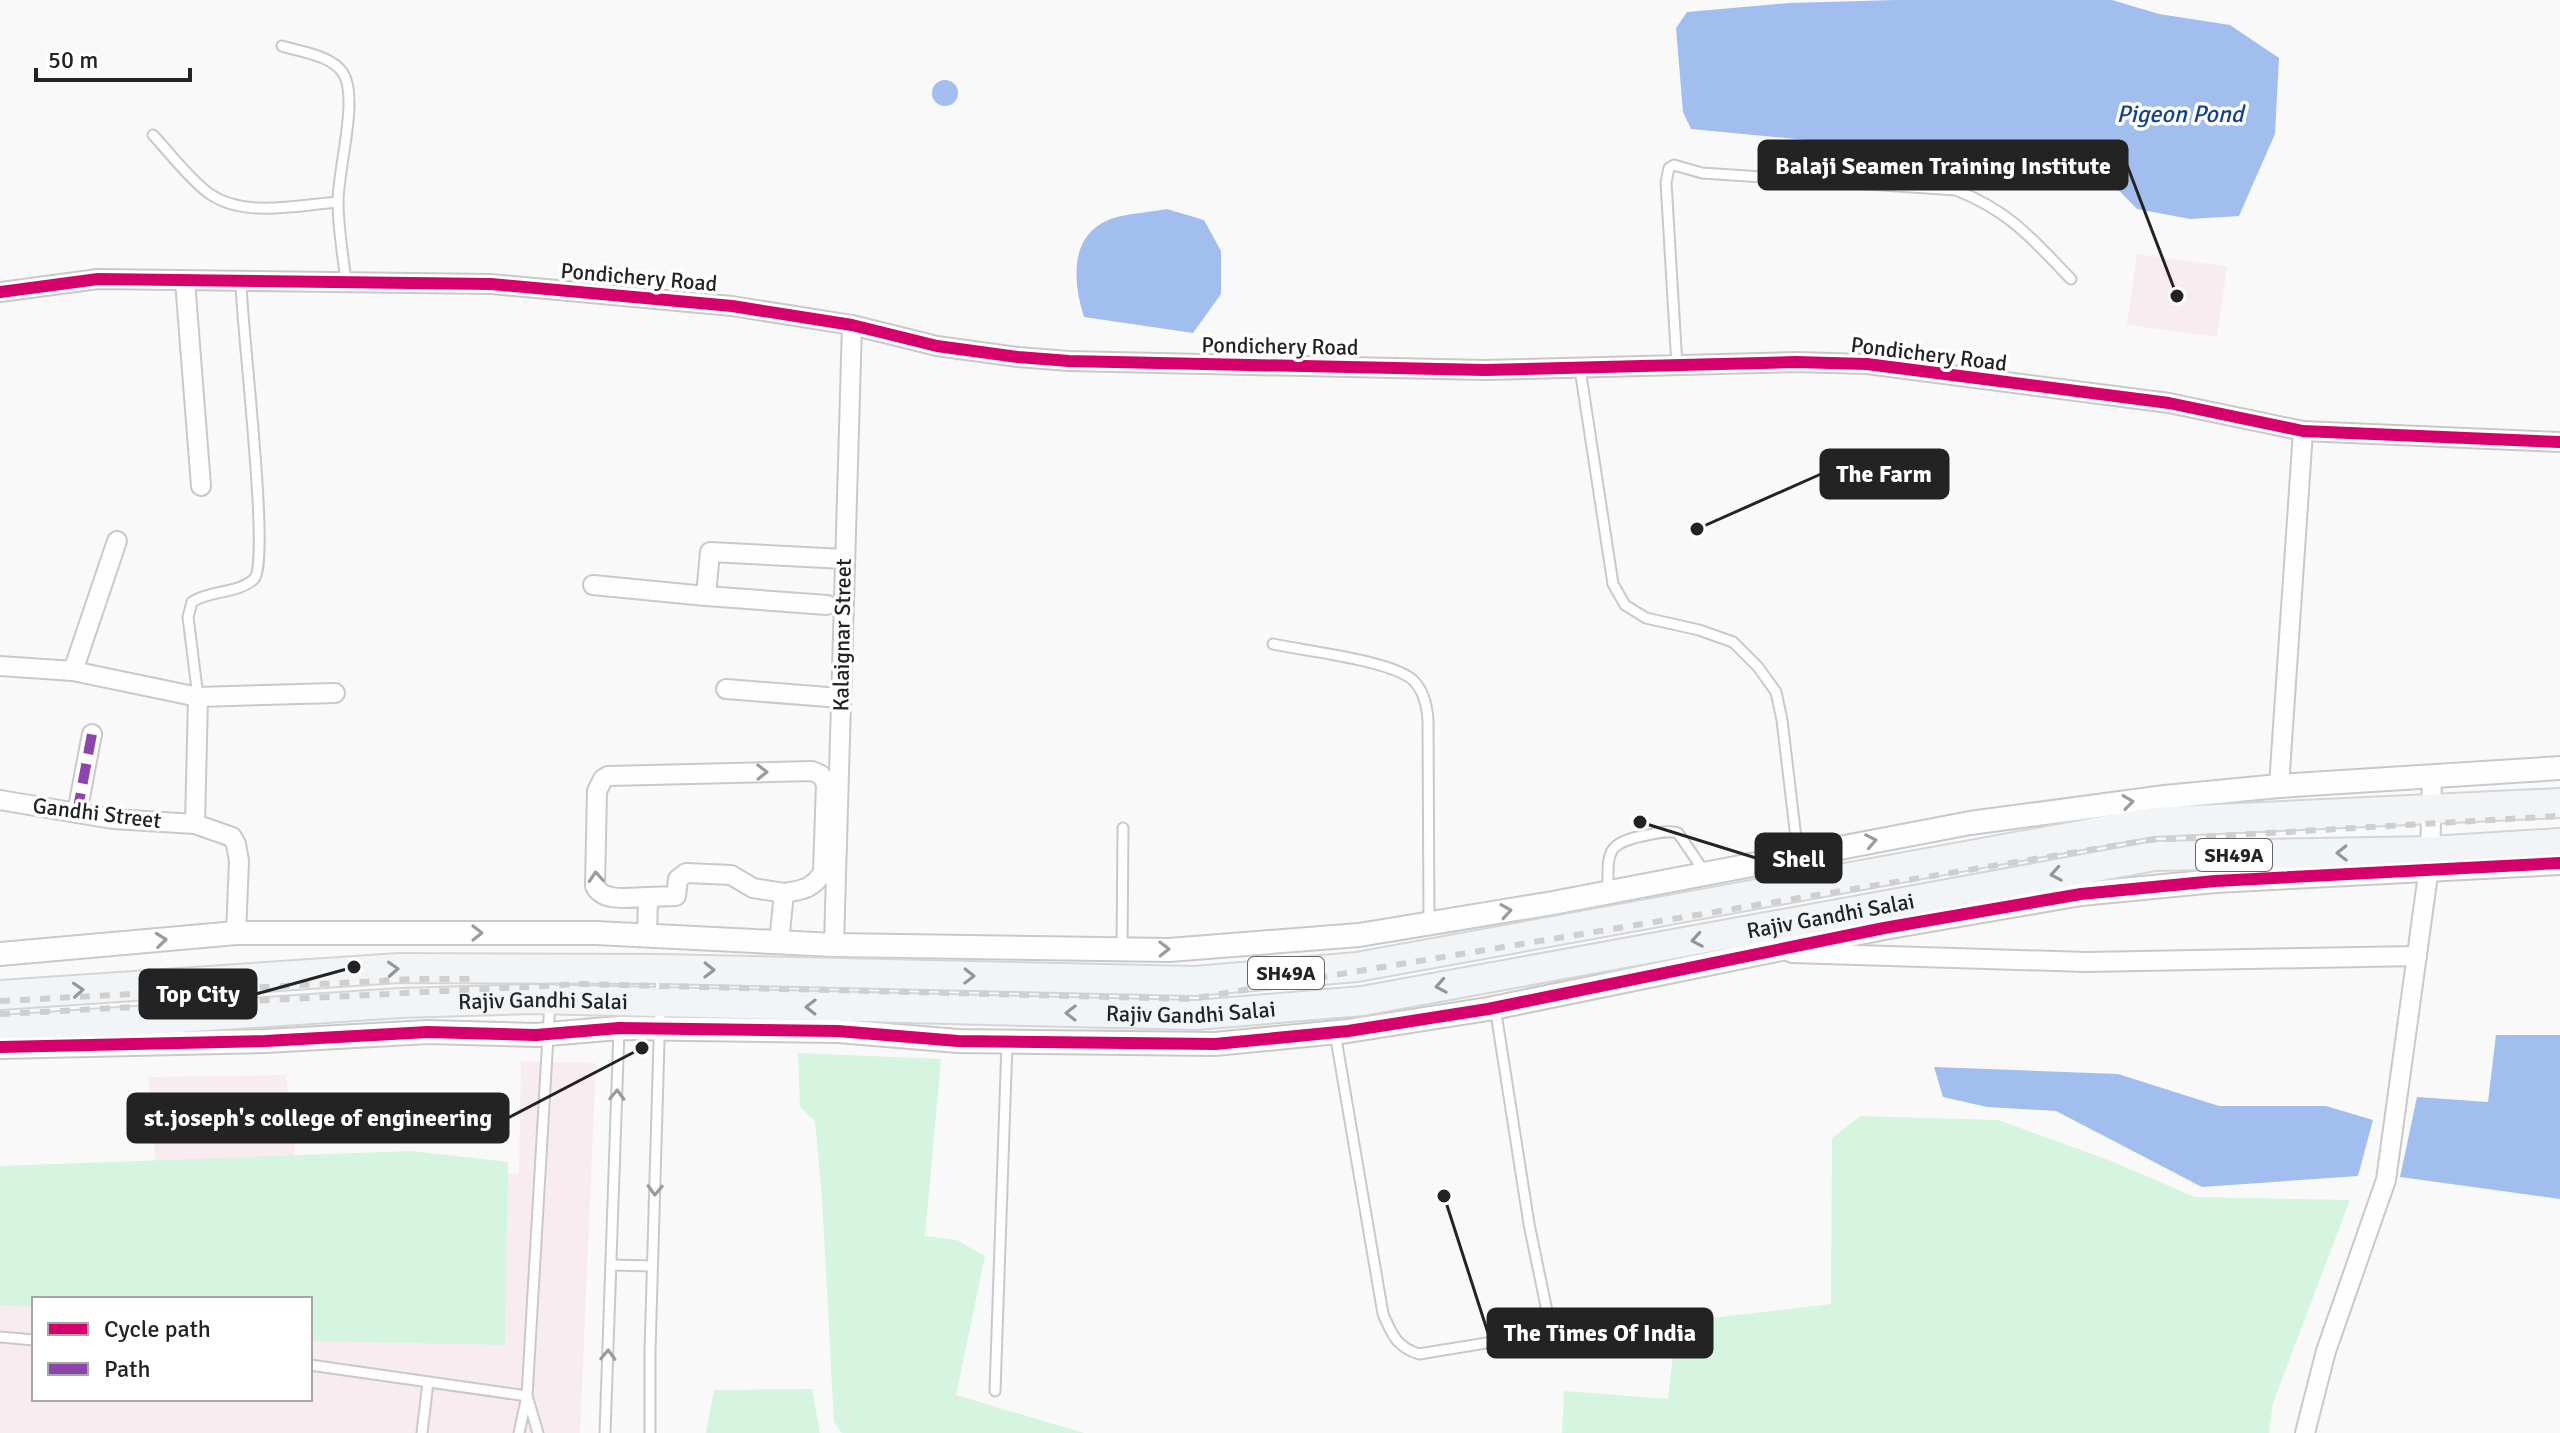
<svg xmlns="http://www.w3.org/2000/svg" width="2560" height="1433" viewBox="0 0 2560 1433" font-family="Signika,sans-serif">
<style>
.education{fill:#f8ecf1;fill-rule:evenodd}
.green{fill:#d5f5e0}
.water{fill:#a2beef}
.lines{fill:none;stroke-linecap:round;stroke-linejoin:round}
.service-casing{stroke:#cac9ca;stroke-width:13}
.minor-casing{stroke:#cac9ca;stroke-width:22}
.tertiary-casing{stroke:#cac9ca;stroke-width:26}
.primary-casing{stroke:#d6d5d6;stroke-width:32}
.service{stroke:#fefefe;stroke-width:9}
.minor{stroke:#fefefe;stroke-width:18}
.tertiary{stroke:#fefefe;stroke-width:22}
.primary{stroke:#f2f5f7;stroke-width:28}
.rail{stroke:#d0cfd0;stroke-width:6;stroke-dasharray:10 10;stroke-linecap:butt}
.quiet{stroke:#8e44ad;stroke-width:10;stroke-dasharray:20 10;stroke-linecap:butt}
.cycleway-casing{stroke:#fff;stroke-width:17}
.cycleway{stroke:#d6006c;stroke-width:12}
.oneway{stroke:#9c9b9c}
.oneway2{stroke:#959698}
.labels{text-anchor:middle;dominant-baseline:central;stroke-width:7;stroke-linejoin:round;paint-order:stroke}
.shield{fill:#fff;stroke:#666566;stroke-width:2}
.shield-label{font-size:20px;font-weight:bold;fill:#242324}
.street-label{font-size:22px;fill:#242324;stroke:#fff}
.water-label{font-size:24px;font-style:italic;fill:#124291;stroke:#fff}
.leader{fill:none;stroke:#242324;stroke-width:3}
.callout-dot{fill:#242324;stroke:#fff;stroke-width:3}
.callout{fill:#242324;stroke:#242324;stroke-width:3}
.callout-label{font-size:24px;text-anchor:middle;font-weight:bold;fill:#fff}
</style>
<rect width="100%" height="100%" fill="#faf9fa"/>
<g class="education">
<polygon points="2137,254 2227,266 2217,337 2127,325"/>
<path d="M521 1061 596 1063 580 1433H0V1180L156 1170 148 1077 286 1075 297 1173 422 1166 519 1174ZM34 1299H310V1399H34Z"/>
</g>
<g class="green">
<polygon points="798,1053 941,1059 925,1236 957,1240 985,1256 956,1395 1084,1433 842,1433 834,1422 822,1197 815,1121 800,1107"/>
<polygon points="1860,1116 1998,1120 2111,1161 2195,1197 2350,1200 2273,1403 2269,1433 1562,1433 1564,1391 1668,1399 1677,1322 1831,1304 1832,1138"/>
<polygon points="411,1151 508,1162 505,1345 310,1341 310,1299 34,1299 34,1307 0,1305 0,1166"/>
<polygon points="812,1389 820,1433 706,1433 714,1390"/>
</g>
<g class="water">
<polygon points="1896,0 2112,0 2159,14 2230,25 2279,58 2275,134 2239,216 2190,219 2137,209 2097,168 1691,129 1683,112 1676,28 1687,12 1789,3"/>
<circle cx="945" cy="93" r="13"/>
<path d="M1167 209 1204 220 1221 251V294L1193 333 1084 317C1072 279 1069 230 1117 217 1133 213 1151 212 1167 209Z"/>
<polygon points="2496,1035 2560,1035 2560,1199 2400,1177 2417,1097 2488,1102"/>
<polygon points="1934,1067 2118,1074 2219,1106 2326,1106 2373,1120 2358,1176 2202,1187 2056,1111 1987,1107 1943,1097"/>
</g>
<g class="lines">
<g class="service-casing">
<g id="service">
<path d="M282 46C301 52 331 55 343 73 359 98 338 168 338 202 338 228 343 255 346 282"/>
<path d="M153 135C169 152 192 182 210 194 244 218 299 205 338 202"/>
<path d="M1677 366 1666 182 1669 168 1674 165 1702 173 1956 190C2011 212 2031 238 2071 279"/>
<polyline points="1580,369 1613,584 1625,605 1646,618 1699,630 1733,642 1758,667 1776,692 1782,720 1798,855"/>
<path d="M1273 644C1305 651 1390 660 1413 680 1424 691 1427 705 1428 720L1429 924"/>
<path d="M198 697 188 617 192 602C210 590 238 594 254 579 271 562 241 323 241 282"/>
<path d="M1608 893C1608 853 1604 843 1647 835 1658 833 1667 830 1678 833L1706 874"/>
<polyline points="1122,949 1123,828"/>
<path d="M1335 1033 1383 1314C1392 1334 1396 1347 1419 1354L1529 1336 1540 1332 1548 1316 1529 1224 1495 1007"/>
<polyline points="611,1265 652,1266"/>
<polyline points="0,1337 34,1340"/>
<polyline points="310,1365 527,1396"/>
<polyline points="995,1391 1007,1043"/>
<polyline points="528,1399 538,1433"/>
<polyline points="422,1433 428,1382"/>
<polyline points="519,1433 527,1396 550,1002"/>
<polyline points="605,1433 619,1029"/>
<polyline points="650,1433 650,1351 661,973"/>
</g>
</g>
<g class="minor-casing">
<g id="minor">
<polyline points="185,281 201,486"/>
<polyline points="0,292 98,279 491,284 732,306 852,325 937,346 1018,357 1069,361 1485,370 1796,362 1867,364 2169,403 2303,431 2560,442"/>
<polyline points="593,585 706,596 710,552 844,559"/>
<polyline points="706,596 827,605"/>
<polyline points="0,666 73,671 198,697 335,693"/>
<polyline points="73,671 117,541"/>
<polyline points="726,689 840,698"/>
<polyline points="2279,786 2303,431"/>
<polyline points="0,800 113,819 195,824 232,837 236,844 239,861 236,933"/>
<polyline points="77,813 92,734"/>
<polyline points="195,824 198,697"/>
<polyline points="648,897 676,896 678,879 686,873 731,875 753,888 784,893"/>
<path d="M647 936 648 897C632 897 603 903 595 886L597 791 603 779 608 776 812 771 821 775 826 784 823 872C813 889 802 890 784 893L779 942"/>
<polyline points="834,945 852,325"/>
<polyline points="1792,953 2086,962 2417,956"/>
<polyline points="2305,1433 2326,1351 2386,1180 2430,860 2432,777"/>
</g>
</g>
<g class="tertiary-casing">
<g id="tertiary">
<polyline points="0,954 236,933 596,933 834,945 1169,950 1359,935 1553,903 1970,823 2165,797 2279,786 2560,768"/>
<polyline points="0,1047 265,1041 428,1032 536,1035 619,1028 838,1031 958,1041 1215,1044 1348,1031 1488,1009 1884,928 2081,894 2215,881 2560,863"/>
</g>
</g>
<g class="primary-casing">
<g id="primary">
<polyline points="0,995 399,968 661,969 1195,981 1357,967 2152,822 2560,803"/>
<path id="s1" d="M0 1030 400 1003 534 999 1196 1015 1362 1001 2155 856 2431 851 2560 843"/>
</g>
</g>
<use href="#service" class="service"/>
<use href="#minor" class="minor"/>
<use href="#tertiary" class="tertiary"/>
<use href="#primary" class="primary"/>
<g class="rail">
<polyline points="0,1001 415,979 475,979"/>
<polyline points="0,1014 581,984 1190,999 2149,840 2560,816"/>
</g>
<polyline class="quiet" points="77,813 92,734"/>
<g class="cycleway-casing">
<g id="cycleway">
<polyline points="0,292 98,279 491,284 732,306 852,325 937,346 1018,357 1069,361 1485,370 1796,362 1867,364 2169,403 2303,431 2560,442"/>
<polyline points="0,1047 265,1041 428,1032 536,1035 619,1028 838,1031 958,1041 1215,1044 1348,1031 1488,1009 1884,928 2081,894 2215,881 2560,863"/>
</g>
</g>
<use href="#cycleway" class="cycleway"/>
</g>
<defs><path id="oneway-chevron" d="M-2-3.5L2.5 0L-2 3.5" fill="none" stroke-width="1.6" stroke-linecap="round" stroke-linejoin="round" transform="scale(2)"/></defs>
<g class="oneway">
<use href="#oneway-chevron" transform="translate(762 772) rotate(-1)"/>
<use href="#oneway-chevron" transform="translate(2128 802) rotate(-8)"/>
<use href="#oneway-chevron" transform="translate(1871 841) rotate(-11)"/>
<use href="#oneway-chevron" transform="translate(596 877) rotate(-94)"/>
<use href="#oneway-chevron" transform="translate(1506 911) rotate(-9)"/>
<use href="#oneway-chevron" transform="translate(477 933)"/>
<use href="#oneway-chevron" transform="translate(161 940) rotate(-6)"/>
<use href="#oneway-chevron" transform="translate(1164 949) rotate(-1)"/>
<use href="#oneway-chevron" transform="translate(617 1095) rotate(-88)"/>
<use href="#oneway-chevron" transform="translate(655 1190) rotate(92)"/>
<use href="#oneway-chevron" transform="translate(608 1355) rotate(-88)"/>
</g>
<g class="oneway2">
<use href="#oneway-chevron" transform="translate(2342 853) rotate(179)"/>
<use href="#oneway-chevron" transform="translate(2056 874) rotate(170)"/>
<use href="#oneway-chevron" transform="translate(1697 940) rotate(170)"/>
<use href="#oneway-chevron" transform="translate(393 969) rotate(-3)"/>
<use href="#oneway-chevron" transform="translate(709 970) rotate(1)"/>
<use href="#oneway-chevron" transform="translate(969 976) rotate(1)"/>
<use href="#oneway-chevron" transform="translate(1441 986) rotate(170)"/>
<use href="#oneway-chevron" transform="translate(78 990) rotate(-4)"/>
<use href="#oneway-chevron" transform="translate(811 1007) rotate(-179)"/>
<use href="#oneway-chevron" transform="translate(1071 1013) rotate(-179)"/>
</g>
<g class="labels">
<g class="shield">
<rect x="2196" y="839" width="76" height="32" rx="6"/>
<rect x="1248" y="957" width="76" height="32" rx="6"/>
</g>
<g class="shield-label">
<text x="2234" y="855">SH49A</text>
<text x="1286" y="973">SH49A</text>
</g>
<g class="street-label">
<text transform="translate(639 277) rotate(5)">Pondichery Road</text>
<text transform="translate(1280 346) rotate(1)">Pondichery Road</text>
<text transform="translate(1929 354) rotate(7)">Pondichery Road</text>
<text transform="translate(842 635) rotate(-89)">Kalaignar Street</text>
<text transform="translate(97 813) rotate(7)">Gandhi Street</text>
<text stroke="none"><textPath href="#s1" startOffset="1840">Rajiv Gandhi Salai</textPath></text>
<text stroke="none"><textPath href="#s1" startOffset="544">Rajiv Gandhi Salai</textPath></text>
<text stroke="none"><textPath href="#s1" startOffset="1192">Rajiv Gandhi Salai</textPath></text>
</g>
<g class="water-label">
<text x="2180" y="114">Pigeon Pond</text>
</g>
</g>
<path class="leader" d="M2177 296L2127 165M1697 529L1821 474M1640 822L1756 858M354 967L256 994M642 1048L508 1118M1444 1196L1488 1333"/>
<g class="callout-dot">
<circle cx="2177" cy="296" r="8"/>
<circle cx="1697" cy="529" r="8"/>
<circle cx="1640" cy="822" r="8"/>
<circle cx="354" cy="967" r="8"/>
<circle cx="642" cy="1048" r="8"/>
<circle cx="1444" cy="1196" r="8"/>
</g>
<g class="callout">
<rect x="1759" y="141" width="368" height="48" rx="8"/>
<rect x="1821" y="450" width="127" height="48" rx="8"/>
<rect x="1756" y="834" width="85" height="48" rx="8"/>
<rect x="140" y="970" width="116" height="48" rx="8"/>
<rect x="128" y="1094" width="380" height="48" rx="8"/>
<rect x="1488" y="1309" width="224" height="48" rx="8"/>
</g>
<g class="callout-label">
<text x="1943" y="174">Balaji Seamen Training Institute</text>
<text x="1884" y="482">The Farm</text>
<text x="1799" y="867">Shell</text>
<text x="198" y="1002">Top City</text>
<text x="318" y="1126">st.joseph's college of engineering</text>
<text x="1600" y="1341">The Times Of India</text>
</g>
<rect x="32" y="1297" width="280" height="104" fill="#ffffff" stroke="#a7a7a7" stroke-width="2"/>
<rect x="48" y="1323" width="40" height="12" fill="#d6006c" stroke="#a7a7a7" stroke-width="2"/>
<text x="104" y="1337" font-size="24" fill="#242324">Cycle path</text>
<rect x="48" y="1363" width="40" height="12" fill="#8e44ad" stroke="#a7a7a7" stroke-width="2"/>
<text x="104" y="1377" font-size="24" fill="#242324">Path</text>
<path d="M36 68v12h154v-12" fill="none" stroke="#242324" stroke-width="4"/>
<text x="48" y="68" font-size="24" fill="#242324" stroke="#ffffff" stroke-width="6" paint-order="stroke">50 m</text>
</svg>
